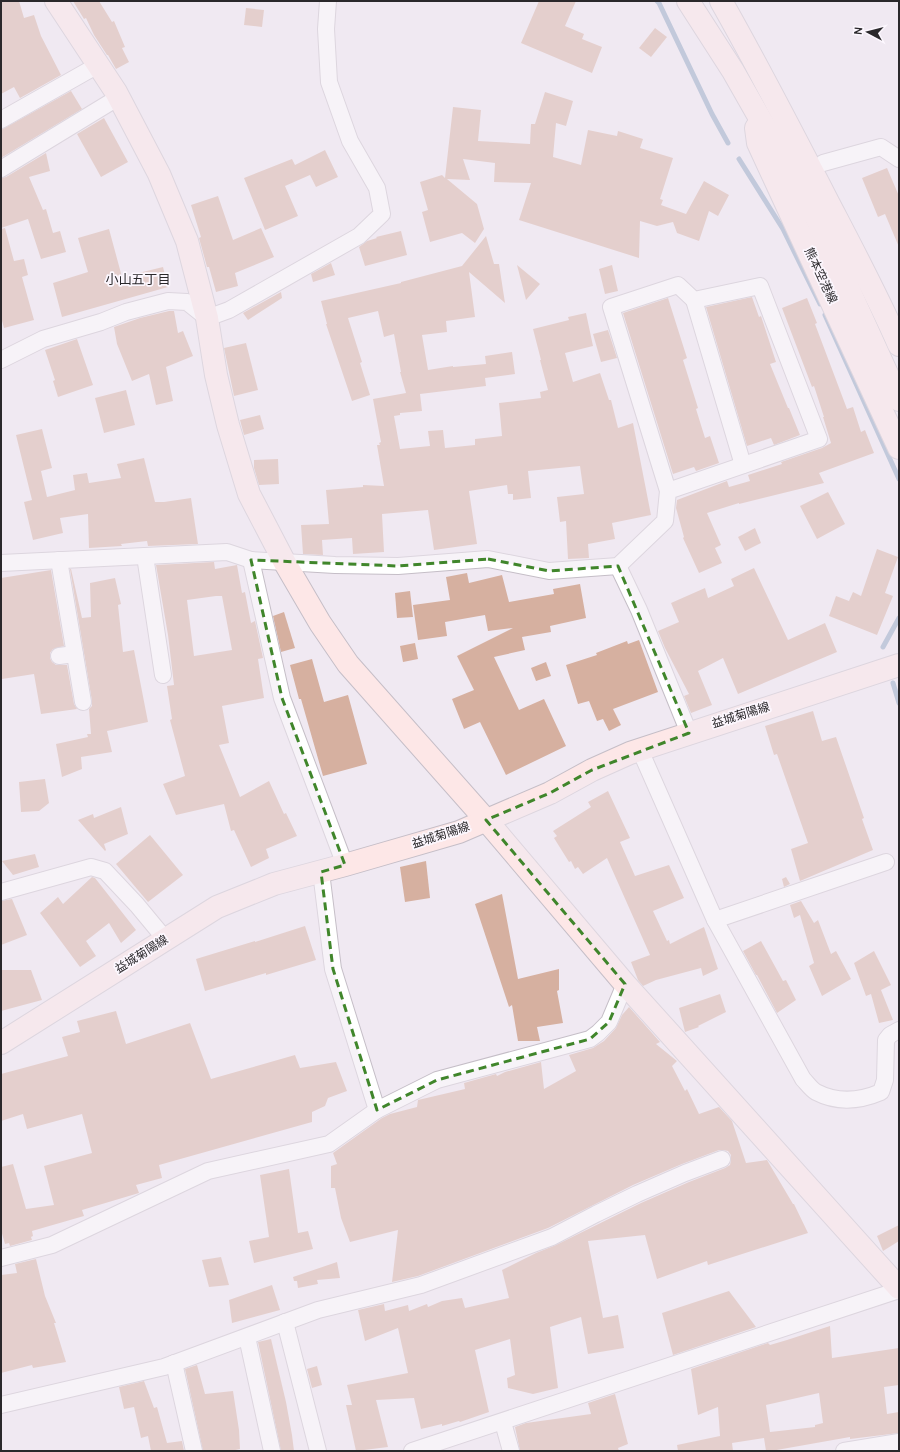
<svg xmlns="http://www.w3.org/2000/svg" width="900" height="1452" viewBox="0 0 900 1452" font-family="Overpass,'Noto Sans JP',sans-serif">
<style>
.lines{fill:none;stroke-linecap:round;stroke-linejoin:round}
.stream{stroke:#8aa2bf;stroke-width:5}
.building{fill:#d6b0a0;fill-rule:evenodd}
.street-casing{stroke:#c5bec7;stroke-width:18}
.secondary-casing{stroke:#c5bec7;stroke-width:24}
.street{stroke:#fff;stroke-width:16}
.secondary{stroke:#fde7e7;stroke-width:22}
.marked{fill:none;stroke:#40862b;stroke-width:3;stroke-dasharray:8 5;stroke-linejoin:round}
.labels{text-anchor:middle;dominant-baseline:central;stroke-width:3.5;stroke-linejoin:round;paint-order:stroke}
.street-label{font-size:12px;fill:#2a282b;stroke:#fcf7fe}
.neighbourhood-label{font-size:13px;fill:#2a282b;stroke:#fcf7fe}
</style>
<rect width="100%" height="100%" fill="#f0e9f2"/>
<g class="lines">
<g class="stream">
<polyline points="657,1 659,3 712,114 728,143"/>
<polyline points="739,159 783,229 820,304"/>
<polyline points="825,315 899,479"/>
<polyline points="883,647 899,618"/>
<polyline points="893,683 899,703"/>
</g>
</g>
<g class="building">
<polygon points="1,1 19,1 24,18 34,15 41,36 61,75 20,98 14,87 1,94"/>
<polygon points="73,1 99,1 112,22 114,21 125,47 122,48 129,62 116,69 108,55 107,55 94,35 86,18 84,19"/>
<polygon points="539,1 576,1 565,26 584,34 582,39 602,47 592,73 521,43"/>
<polygon points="246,8 264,10 262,27 244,25"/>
<polygon points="655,28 667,37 651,57 639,48"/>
<polygon points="71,91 82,109 1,158 1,130"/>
<polygon points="545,92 573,101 566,126 556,123 553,157 581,165 588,130 617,136 618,131 643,139 640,148 673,158 660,199 663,200 661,205 686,214 704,181 729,195 718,216 709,211 699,241 677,233 673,222 657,226 640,221 639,258 519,220 531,183 494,182 495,163 463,159 470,180 447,179 477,204 484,229 475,243 462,233 430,242 422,212 428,210 420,182 442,175 445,178 453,107 481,110 478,141 530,144 531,124 535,124"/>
<polygon points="104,118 128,162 101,177 77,134"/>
<polygon points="325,150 338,177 316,187 310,175 285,186 298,216 265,230 244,178 292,159 295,165"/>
<polygon points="46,153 50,171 29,177 43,210 46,209 53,233 60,231 66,252 41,259 28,219 1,228 1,178 6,177"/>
<polygon points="887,168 899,196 899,247 885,214 878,217 862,178"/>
<polygon points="218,196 233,240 261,228 274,257 235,273 238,286 216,292 209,267 207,267 199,238 201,237 191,205"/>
<polygon points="5,228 14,261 24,259 28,275 22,277 34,320 4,328 1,317 1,229"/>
<polygon points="109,229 122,277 163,267 168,287 62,317 53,283 88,272 78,238"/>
<polygon points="401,231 407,255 365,266 359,247 367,241 377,238 376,237"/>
<polygon points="486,236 494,264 499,264 505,303 469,272 475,317 446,321 447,332 422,335 428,370 453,366 453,367 486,364 485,356 512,352 515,374 485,378 486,386 420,394 422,411 400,413 400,415 394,416 400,449 430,446 428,431 443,430 445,448 475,445 475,439 502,436 499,403 541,398 540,392 548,390 540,360 541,360 533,329 569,320 568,317 586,313 593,346 565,353 573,382 600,373 609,400 611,400 618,428 633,423 651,515 612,523 615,539 588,544 589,558 568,559 566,521 560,522 557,497 584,494 580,466 528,471 531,498 513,500 513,494 508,494 507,485 469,491 477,544 434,550 428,510 382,514 384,552 353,554 352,538 322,540 323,555 303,554 301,525 329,524 326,490 363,487 363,485 384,486 377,445 380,445 379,443 381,442 373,399 406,393 400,372 401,372 394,334 384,337 378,311 348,318 362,362 360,363 370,395 352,401 326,324 327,324 321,301 401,283 401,282 462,266"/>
<polygon points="331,263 335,275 313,282 311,274"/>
<polygon points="517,265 540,284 526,300"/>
<polygon points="612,265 618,291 605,294 599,269"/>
<polygon points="281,292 282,298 248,320 243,313"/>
<polygon points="752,297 759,317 761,316 776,362 770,364 788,408 789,408 800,435 774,445 771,438 747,446 706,307"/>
<polygon points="668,298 687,358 683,360 698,408 696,409 705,438 710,436 719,463 696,471 694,467 673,474 623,313"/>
<polygon points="807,298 817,323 815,324 847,409 853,407 861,432 865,430 874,453 819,473 824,483 739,504 739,503 707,513 721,545 715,548 722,563 699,573 683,538 684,537 676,508 677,500 727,481 729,487 750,481 748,475 782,464 781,462 822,448 831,443 823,417 824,417 814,386 812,387 782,308"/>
<polygon points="169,311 174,311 178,333 183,331 193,356 166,367 173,401 156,405 149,374 132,381 117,344 114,327 140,318"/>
<polygon points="608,330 617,358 601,362 593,334"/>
<polygon points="77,339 93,385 58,397 53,381 55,380 45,350"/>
<polygon points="246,343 258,390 234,396 224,348"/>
<polygon points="126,390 135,425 104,433 95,398"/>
<polygon points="260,415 264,429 244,435 240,420"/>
<polygon points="42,429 52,468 41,471 47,497 75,490 73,475 87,473 89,483 121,478 117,464 144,458 155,502 164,502 191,498 198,544 148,546 147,541 121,544 122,546 89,548 88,514 60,518 63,533 33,540 24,502 32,500 16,435"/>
<polygon points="278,459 279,484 259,485 254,468 254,460"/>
<polygon points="828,492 845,524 817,539 800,506"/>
<polygon points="755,528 761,543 745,551 738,537"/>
<polygon points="877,549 898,557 885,593 893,596 877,635 829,616 836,596 849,601 853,592 861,596"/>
<path d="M214 562 215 569 237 565 242 593 245 592 251 623 255 621 263 658 258 659 264 698 222 706 229 743 219 745 240 797 269 781 284 814 286 813 297 836 266 849 269 858 251 867 234 830 231 831 224 804 176 815 163 784 185 776 170 720 172 719 167 686 174 685 168 635 156 565ZM216 596H222L232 650 194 656 187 600Z"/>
<polygon points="754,568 788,640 825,623 837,652 738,694 723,658 698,671 712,705 691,713 684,696 689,694 665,648 658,631 679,622 671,603 705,588 708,598 734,586 731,579"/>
<polygon points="70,569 71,569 82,618 91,617 90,583 115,578 121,604 118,605 123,652 134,650 148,722 107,731 112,752 81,757 82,769 62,777 56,744 88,737 87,734 91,734 89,709 92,706 92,701"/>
<polygon points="51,570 64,646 53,649 50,653 50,658 52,662 56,665 67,665 74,704 77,709 41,714 34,674 2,679 1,670 1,578"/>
<polygon points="467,573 469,583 502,575 509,602 554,594 553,589 580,584 586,618 550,626 551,632 522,637 525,650 494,657 519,710 544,699 566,746 506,775 480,722 464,729 452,699 474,690 457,656 513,628 488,631 485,615 445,622 447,636 418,640 413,605 450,600 446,577"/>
<polygon points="410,591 413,617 397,618 395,593"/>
<polygon points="284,612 295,648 281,652 273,616"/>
<polygon points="639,640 658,692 613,709 621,725 609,731 603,719 597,721 589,701 578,704 566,665 597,655 596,653 627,641 628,644"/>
<polygon points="415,643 418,659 403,662 400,646"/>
<polygon points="312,659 324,702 348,695 367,764 323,776 301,699 299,699 290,665"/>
<polygon points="546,662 551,676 536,681 531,668"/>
<polygon points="813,711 822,741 836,737 864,818 862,819 873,850 800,881 791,849 808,843 777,754 774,755 765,726"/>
<polygon points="45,779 49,803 39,811 21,812 19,782"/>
<polygon points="608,791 630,838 620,842 635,876 669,865 684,898 653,911 667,941 669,940 670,944 704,927 718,969 703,976 701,968 656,980 643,986 638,980 631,962 650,955 607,858 583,874 578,867 575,869 571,861 569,862 554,838 557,836 553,831 591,807 588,802"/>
<polygon points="121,807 128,834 104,844 106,850 105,851 78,820 93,814 94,818"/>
<polygon points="150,835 183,875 148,902 116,864"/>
<polygon points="35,854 39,867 13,875 2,861"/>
<polygon points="426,861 430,898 405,902 400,867"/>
<polygon points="92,877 95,878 136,930 121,943 109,923 86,941 96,956 80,967 40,913 58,897 63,904"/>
<polygon points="786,877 790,884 784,887 782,879"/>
<polygon points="502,894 518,979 559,969 559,990 557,991 563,1023 537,1027 540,1041 518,1041 512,1005 509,1007 475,904"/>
<polygon points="12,899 27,935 1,945 1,901"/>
<polygon points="801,901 814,923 818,920 831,954 836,951 851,979 822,996 809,966 814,963 800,915 794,918 790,905"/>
<polygon points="305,926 316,960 266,975 266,973 205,991 196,959 255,941 255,942"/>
<polygon points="761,941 783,981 786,980 796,1000 777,1013 757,975 756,975 743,951"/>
<polygon points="874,951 891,985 881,990 893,1020 879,1023 871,994 866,996 854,963"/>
<polygon points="1,970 31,970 42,1000 1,1011"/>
<polygon points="720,994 726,1012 698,1026 699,1027 685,1032 679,1008"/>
<polygon points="629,1007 660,1042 656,1044 677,1061 672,1066 685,1091 687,1089 699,1114 719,1107 732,1121 746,1163 767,1160 793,1204 794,1204 808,1233 708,1265 707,1261 657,1279 645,1235 588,1241 603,1318 618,1315 624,1348 588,1354 581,1317 550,1327 558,1388 533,1394 508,1388 507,1378 515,1375 510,1339 475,1350 489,1412 460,1422 459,1421 442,1426 442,1424 421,1429 414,1398 376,1400 388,1447 356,1451 346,1405 352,1405 347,1385 408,1373 398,1328 365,1341 358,1310 384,1304 385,1311 408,1305 409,1311 427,1304 428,1307 442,1301 462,1298 465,1308 509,1298 502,1270 536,1253 556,1245 641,1203 689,1182 725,1168 730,1165 731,1160 731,1155 728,1151 723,1150 719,1150 682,1164 633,1185 548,1228 418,1276 392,1282 398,1230 350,1242 341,1218 335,1188 331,1188 331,1166 337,1164 333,1153 382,1118 390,1114 417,1107 418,1100 465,1089 464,1083 496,1074 497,1076 505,1072 541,1062 544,1089 576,1071 569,1055 593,1048 604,1041 616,1028 622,1015"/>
<polygon points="116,1011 126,1044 190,1023 211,1079 295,1055 300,1068 336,1062 347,1091 328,1098 325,1106 312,1112 312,1122 159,1165 162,1178 136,1185 139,1193 82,1210 84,1216 32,1231 33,1236 31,1237 32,1240 10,1246 9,1243 5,1244 1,1230 1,1167 13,1164 26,1209 54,1205 44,1166 92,1153 82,1114 27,1129 23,1114 1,1121 1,1074 68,1056 62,1037 80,1032 77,1021"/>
<polygon points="289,1169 298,1233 308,1231 313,1249 254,1263 249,1241 269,1237 260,1175"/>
<polygon points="899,1225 899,1241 883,1251 877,1236"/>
<polygon points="221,1257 229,1285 209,1287 202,1260"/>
<polygon points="36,1259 45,1296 56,1323 54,1323 66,1362 33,1368 32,1365 1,1373 1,1275 17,1273 15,1264"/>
<polygon points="337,1262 340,1278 317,1280 318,1284 298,1288 297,1281 294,1281 293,1277"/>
<polygon points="272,1285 280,1310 232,1323 229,1300"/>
<polygon points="729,1291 756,1327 673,1355 662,1313"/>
<path d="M830 1326 832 1358 899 1348V1385L884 1387 887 1414 899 1412V1433L850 1439V1437L771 1451H766L764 1438 732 1443 733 1451H678L677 1445 720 1436 718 1407 698 1415 691 1369 768 1343 770 1345 787 1340ZM819 1393 823 1423 815 1425V1427L770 1432 766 1405Z"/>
<polygon points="271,1339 286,1402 292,1435 294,1451 281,1451 258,1342"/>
<polygon points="197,1365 205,1394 233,1391 239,1430 240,1449 231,1451 203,1451 185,1369"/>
<polygon points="317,1366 322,1385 312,1388 307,1369"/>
<polygon points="144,1381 154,1408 157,1407 167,1443 182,1441 184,1451 151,1451 148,1436 141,1438 134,1407 124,1409 119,1387"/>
<polygon points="615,1394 628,1444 618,1448 619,1451 520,1451 515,1427 526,1423 591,1414 588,1403"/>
</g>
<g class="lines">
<g class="street-casing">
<g id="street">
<polyline points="1,120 98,65"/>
<polyline points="823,163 881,147 899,159"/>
<polyline points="1,169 119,97"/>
<polyline points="694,300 743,465"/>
<polyline points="1,360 43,339 101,322 126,312 168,301 187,302 207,318 229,310 359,236 382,214 377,188 350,141 329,82 326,29 328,1"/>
<polyline points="145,556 163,675"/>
<polyline points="59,560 83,702"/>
<polyline points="251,560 282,698 345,865"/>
<polyline points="1,563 227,552 251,560 335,565 398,566 488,559 549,571 618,566 665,521 668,491 611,307 678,285 694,300 760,286 819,439 668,491"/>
<polyline points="618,566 639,610 689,733"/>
<polyline points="59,656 75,654"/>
<path d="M640 750 715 920 803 1079C807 1083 811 1089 816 1092 837 1103 860 1101 881 1092L885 1080 886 1040 890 1035 899 1030"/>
<polyline points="1,892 91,867 105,871 137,905 166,940"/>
<polyline points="715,920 886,862"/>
<polyline points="377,1110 437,1080 590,1039 598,1033 609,1022 625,984"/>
<polyline points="1,1258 52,1245 208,1171 329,1144 377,1110 333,969 321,872"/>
<polyline points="285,1322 318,1451"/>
<polyline points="247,1337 272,1451"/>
<polyline points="174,1363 194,1451"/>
<polyline points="1,1405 164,1367 318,1310 421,1285 552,1237 596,1214 637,1194 685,1173 722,1159"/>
<polyline points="505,1421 504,1426 511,1451"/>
<polyline points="412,1451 899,1290"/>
<polyline points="844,1451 899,1442"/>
</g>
</g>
<g class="secondary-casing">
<g id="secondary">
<polyline points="56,1 116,92 159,174 187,241 207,318 216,375 228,425 249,494 285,563 320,623 348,664 486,820 625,984 899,1288"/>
<polyline points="688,1 733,71 815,215 899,400"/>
<path d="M721 1C759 68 794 136 829 204 853 250 878 297 899 345"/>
<polyline points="756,128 758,143 899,448"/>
<polyline points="1,1043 217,907 274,884 345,865 459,832 550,793 592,770 630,753 899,665"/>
</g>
</g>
<use href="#street" class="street"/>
<use href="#secondary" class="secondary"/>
</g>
<path d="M0 0H900V1452H0ZM488 559 549 571 618 566 689 733 592 770 550 793 486 820 625 984 609 1022 590 1039 437 1080 377 1110 333 969 321 872 345 865 282 698 251 560 398 566Z" fill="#f0e9f2" fill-opacity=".55" fill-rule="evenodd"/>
<path class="marked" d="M488 559 549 571 618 566 689 733 592 770 550 793 486 820 625 984 609 1022 590 1039 437 1080 377 1110 333 969 321 872 345 865 282 698 251 560 398 566Z"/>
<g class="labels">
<g class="street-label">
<text transform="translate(820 276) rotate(65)">熊本空港線</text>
<text transform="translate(741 716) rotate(-17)">益城菊陽線</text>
<text transform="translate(441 836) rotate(-18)">益城菊陽線</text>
<text transform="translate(142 955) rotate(-32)">益城菊陽線</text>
</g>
<g class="neighbourhood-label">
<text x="138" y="281">小山五丁目</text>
</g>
</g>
<rect width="900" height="1452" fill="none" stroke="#2a282b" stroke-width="4"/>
<g transform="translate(868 32) rotate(277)" stroke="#fcf7fe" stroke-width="3" paint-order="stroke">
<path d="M0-3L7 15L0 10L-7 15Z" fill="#2a282b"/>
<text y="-6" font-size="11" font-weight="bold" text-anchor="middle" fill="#2a282b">N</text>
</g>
</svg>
